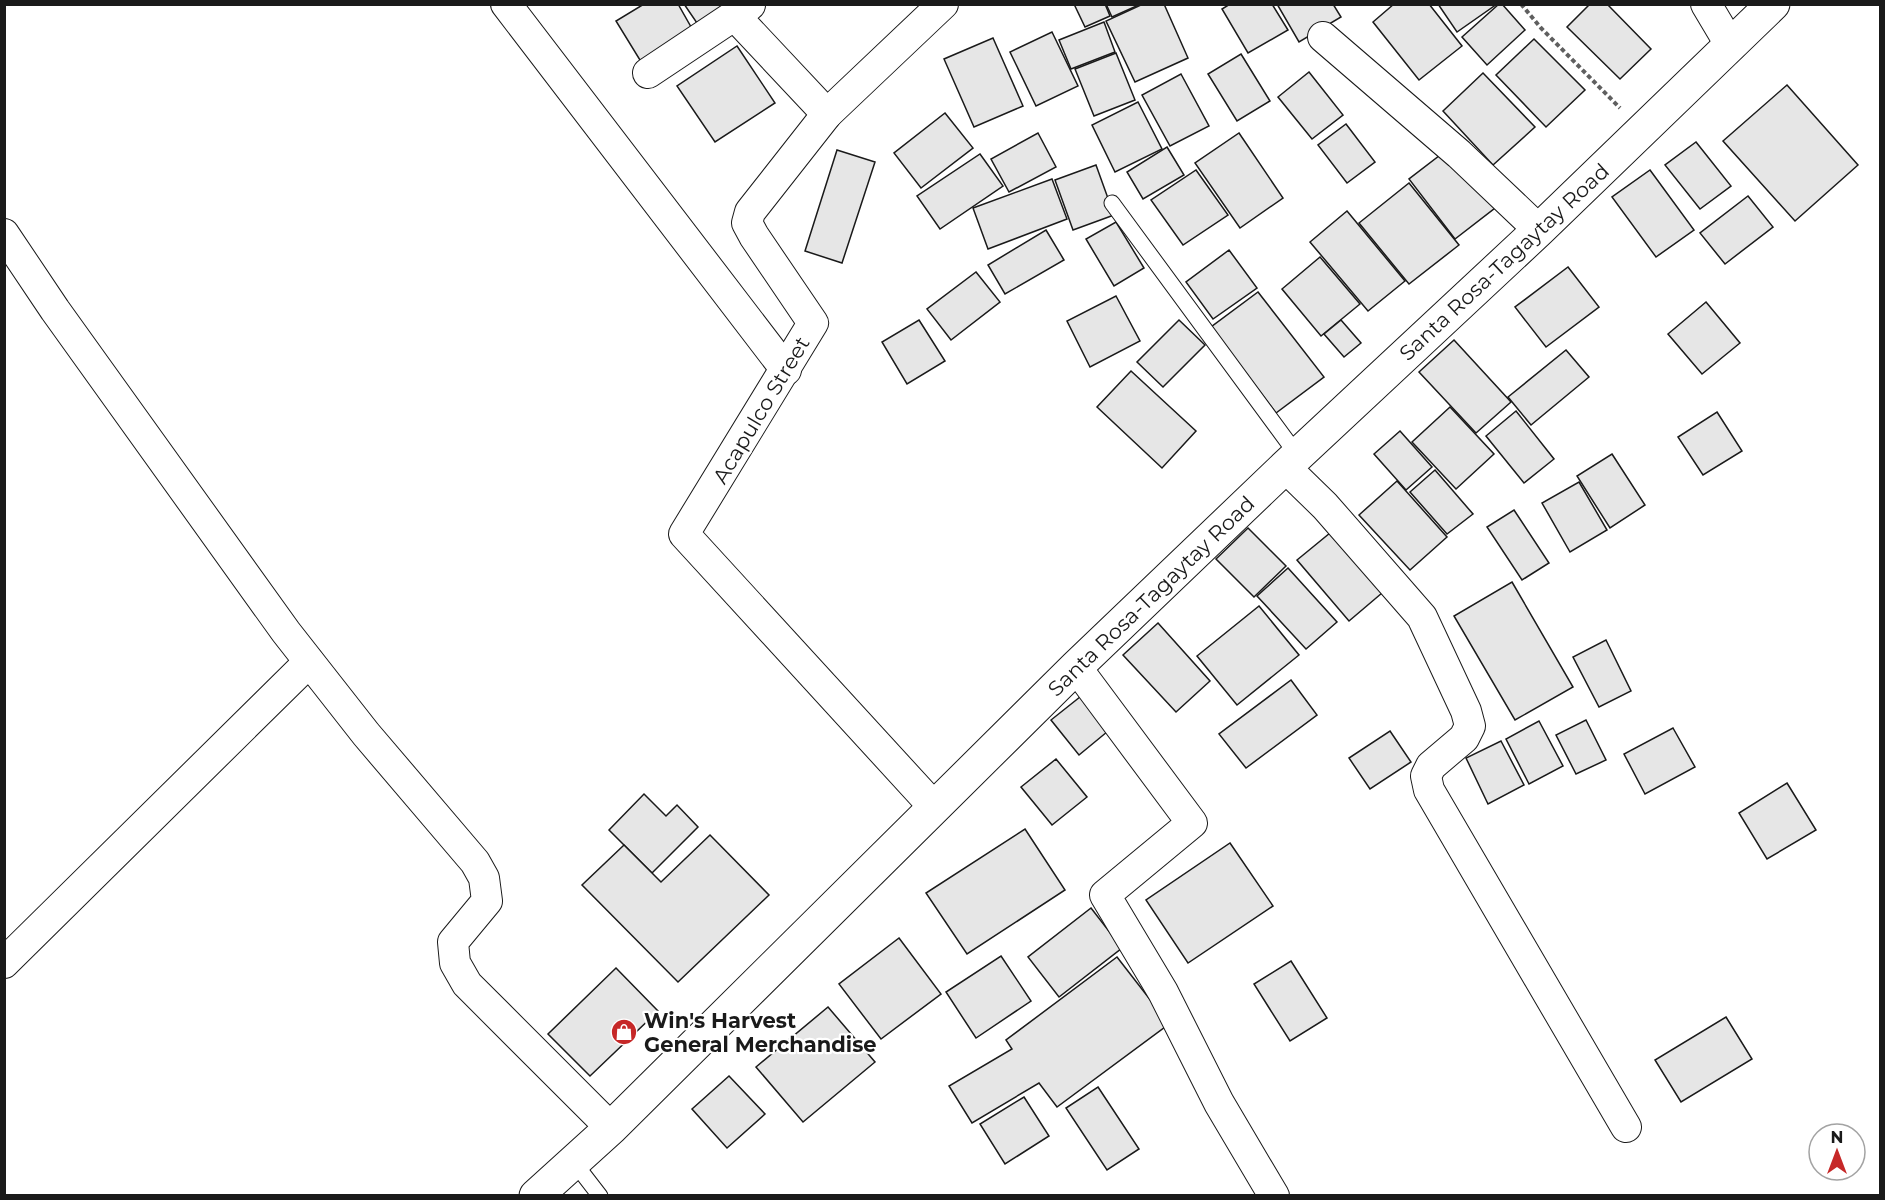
<svg xmlns="http://www.w3.org/2000/svg" width="1885" height="1200" viewBox="0 0 1885 1200" font-family="Montserrat,sans-serif">
<style>
.building{fill:#e6e6e6;stroke:#1a1a1a;stroke-width:1.5}
.lines{fill:none;stroke-linecap:round;stroke-linejoin:round}
.lane-casing{stroke:#1a1a1a;stroke-width:17}
.street-casing{stroke:#1a1a1a;stroke-width:32}
.primary-casing{stroke:#1a1a1a;stroke-width:35}
.path{stroke:#5f5f5f;stroke-width:4;stroke-dasharray:4.5 3;stroke-linecap:butt}
.lane{stroke:#fff;stroke-width:15}
.street{stroke:#fff;stroke-width:30}
.primary{stroke:#fff;stroke-width:33}
.labels{text-anchor:middle;dominant-baseline:central;stroke-width:4.5;stroke-linejoin:round;paint-order:stroke}
.street-label{font-size:21px;fill:#1a1a1a;stroke:#fff}
.poi-label{font-size:21px;font-weight:bold;fill:#1a1a1a;stroke:#fff;text-anchor:start}
</style>
<rect width="100%" height="100%" fill="#fff"/>
<g class="building">
<polygon points="644,4 678,4 695,34 643,65 616,21"/>
<polygon points="684,4 731,4 699,26"/>
<polygon points="1074,4 1105,4 1110,16 1085,27"/>
<polygon points="1106,4 1141,4 1112,17"/>
<polygon points="1143,4 1164,4 1188,58 1135,82 1106,21"/>
<polygon points="1230,4 1272,4 1288,30 1248,53 1222,9"/>
<polygon points="1277,4 1333,4 1341,17 1299,42"/>
<polygon points="1394,4 1429,4 1462,46 1419,80 1373,22"/>
<polygon points="1438,4 1497,4 1457,32"/>
<polygon points="1499,4 1502,4 1525,30 1487,65 1462,37"/>
<polygon points="1590,4 1607,4 1651,49 1620,79 1567,27"/>
<polygon points="1104,22 1115,52 1071,69 1059,40"/>
<polygon points="1052,32 1078,86 1036,106 1010,52"/>
<polygon points="993,38 1023,106 974,127 944,59"/>
<polygon points="1534,39 1585,90 1546,127 1496,75"/>
<polygon points="737,46 775,103 715,142 677,86"/>
<polygon points="1116,53 1135,100 1094,116 1075,69"/>
<polygon points="1241,54 1270,101 1237,121 1208,74"/>
<polygon points="1309,72 1343,115 1312,139 1278,97"/>
<polygon points="1483,73 1535,127 1493,165 1443,111"/>
<polygon points="1181,74 1209,126 1170,146 1142,95"/>
<polygon points="1787,85 1858,165 1795,221 1723,141"/>
<polygon points="1138,102 1162,149 1115,172 1092,125"/>
<polygon points="945,113 973,148 921,188 894,153"/>
<polygon points="1346,124 1375,162 1347,183 1318,145"/>
<polygon points="1038,133 1056,167 1009,192 991,159"/>
<polygon points="1239,133 1283,198 1240,228 1195,163"/>
<polygon points="1696,142 1731,186 1700,209 1665,165"/>
<polygon points="1167,147 1184,175 1143,199 1127,172"/>
<polygon points="1448,149 1495,208 1455,239 1409,179"/>
<polygon points="837,150 875,162 842,263 805,251"/>
<polygon points="980,154 1003,186 940,229 917,196"/>
<polygon points="1096,165 1114,215 1073,230 1055,180"/>
<polygon points="1196,170 1228,215 1183,245 1151,200"/>
<polygon points="1650,170 1694,230 1656,257 1612,197"/>
<polygon points="1052,179 1067,219 988,249 973,208"/>
<polygon points="1409,183 1459,245 1409,284 1359,223"/>
<polygon points="1748,196 1773,227 1725,264 1700,233"/>
<polygon points="1347,211 1405,281 1368,311 1310,242"/>
<polygon points="1116,222 1144,268 1114,286 1086,239"/>
<polygon points="1046,230 1064,260 1005,294 988,265"/>
<polygon points="1229,250 1257,288 1213,319 1186,282"/>
<polygon points="1320,257 1360,304 1321,336 1282,289"/>
<polygon points="1568,267 1599,307 1546,347 1515,307"/>
<polygon points="976,272 1000,302 951,340 927,309"/>
<polygon points="1258,292 1324,377 1276,413 1211,327"/>
<polygon points="1116,296 1140,341 1090,367 1067,321"/>
<polygon points="1706,302 1740,343 1702,374 1668,334"/>
<polygon points="919,320 945,361 907,384 882,342"/>
<polygon points="1179,320 1205,345 1163,387 1137,362"/>
<polygon points="1341,320 1361,343 1344,357 1324,334"/>
<polygon points="1454,340 1511,402 1476,433 1419,372"/>
<polygon points="1566,350 1589,377 1531,425 1508,397"/>
<polygon points="1131,371 1196,431 1162,468 1097,407"/>
<polygon points="1450,407 1494,454 1456,489 1412,442"/>
<polygon points="1516,411 1554,459 1524,483 1486,436"/>
<polygon points="1717,412 1742,451 1703,475 1678,437"/>
<polygon points="1400,431 1432,467 1406,490 1374,454"/>
<polygon points="1612,454 1645,505 1610,528 1577,476"/>
<polygon points="1435,470 1473,514 1447,534 1410,492"/>
<polygon points="1397,481 1447,537 1410,570 1359,515"/>
<polygon points="1579,482 1607,530 1570,552 1542,503"/>
<polygon points="1514,510 1549,563 1522,580 1487,527"/>
<polygon points="1248,528 1286,566 1254,597 1216,559"/>
<polygon points="1330,533 1382,593 1349,621 1297,560"/>
<polygon points="1288,568 1337,622 1306,649 1257,596"/>
<polygon points="1512,582 1573,687 1515,720 1454,616"/>
<polygon points="1259,606 1299,655 1237,705 1197,656"/>
<polygon points="1158,623 1210,681 1176,712 1123,655"/>
<polygon points="1606,640 1631,691 1599,707 1573,657"/>
<polygon points="1291,680 1317,715 1246,768 1219,734"/>
<polygon points="1085,693 1113,727 1079,755 1051,720"/>
<polygon points="1586,720 1606,760 1576,774 1556,735"/>
<polygon points="1539,721 1563,766 1529,784 1506,739"/>
<polygon points="1673,728 1695,767 1645,794 1624,754"/>
<polygon points="1390,731 1411,762 1370,789 1349,758"/>
<polygon points="1501,741 1524,785 1488,804 1466,758"/>
<polygon points="1056,759 1087,797 1052,825 1021,787"/>
<polygon points="1787,783 1816,830 1767,859 1739,813"/>
<polygon points="644,794 666,816 677,805 698,827 652,873 609,830"/>
<polygon points="1025,829 1065,890 967,954 926,893"/>
<polygon points="710,835 769,895 678,982 582,885 624,845 661,882"/>
<polygon points="1230,843 1273,906 1188,963 1146,900"/>
<polygon points="1091,908 1122,948 1059,997 1028,957"/>
<polygon points="899,938 941,994 881,1039 839,984"/>
<polygon points="1001,956 1031,1001 976,1038 946,992"/>
<polygon points="1117,957 1169,1024 1057,1107 1039,1083 972,1123 949,1086 1012,1049 1006,1040"/>
<polygon points="1291,961 1327,1018 1290,1041 1254,984"/>
<polygon points="616,968 658,1011 590,1076 548,1034"/>
<polygon points="828,1007 875,1062 803,1122 756,1067"/>
<polygon points="1726,1017 1752,1059 1681,1102 1655,1060"/>
<polygon points="729,1076 765,1114 727,1148 692,1109"/>
<polygon points="1098,1087 1139,1149 1107,1170 1066,1108"/>
<polygon points="1024,1097 1049,1136 1005,1164 980,1124"/>
</g>
<g class="lines">
<g class="lane-casing">
<g id="lane">
<polyline points="1112,203 1298,456"/>
<polyline points="573,1161 600,1196"/>
</g>
</g>
<g class="street-casing">
<g id="street">
<polyline points="506,4 786,370"/>
<polyline points="1706,4 1731,46"/>
<polyline points="735,16 827,114"/>
<polyline points="1323,37 1459,154 1539,230"/>
<polyline points="648,73 750,5"/>
<polyline points="4,234 55,310 286,632 366,734 475,862 484,878 487,901 453,942 455,963 467,984 611,1128"/>
<polyline points="1285,467 1325,506 1422,617 1466,711 1470,726 1464,738 1431,766 1426,776 1429,790 1626,1127"/>
<polyline points="1076,667 1192,823 1105,895 1163,992 1219,1103 1274,1196"/>
<polyline points="935,808 684,534 813,323 754,236 747,223 750,212 827,114 943,4"/>
<polyline points="4,963 309,662"/>
</g>
</g>
<g class="primary-casing">
<polyline id="primary" points="536,1196 611,1128 1076,667 1285,467 1539,230 1773,4"/>
</g>
<polyline class="path" points="1521,4 1541,28 1620,108"/>
<use href="#lane" class="lane"/>
<use href="#street" class="street"/>
<use href="#primary" class="primary"/>
</g>
<defs>
<g id="shop-disc" transform="scale(1.35)"><circle r="9.5" fill="#c62828" stroke="#fff"/><path d="M-5-2.5h2.3a2.7 3.5 0 0 1 5.4 0H5L5.5 6h-11ZM-1.5-2.5h3a1.5 2.3 0 0 0-3 0Z" fill="#fff"/></g>
</defs>
<g fill-rule="evenodd">
<use href="#shop-disc" x="624" y="1032"/>
</g>
<g class="labels">
<g class="street-label">
<text transform="translate(1504 262) rotate(-43)">Santa Rosa-Tagaytay Road</text>
<text transform="translate(761 410) rotate(-59)">Acapulco Street</text>
<text transform="translate(1151 596) rotate(-44)">Santa Rosa-Tagaytay Road</text>
</g>
<g class="poi-label">
<text x="644" y="1020">Win's Harvest<tspan x="644" dy="24">General Merchandise</tspan></text>
</g>
</g>
<rect width="1885" height="1200" fill="none" stroke="#1a1a1a" stroke-width="12"/>
<g transform="translate(1837 1152)"><circle r="28" fill="#ffffff" stroke="#a3a3a3" stroke-width="1.5"/>
<path d="M0-4.5L10 22L0 15L-10 22Z" fill="#c62828"/>
<text y="-9" font-size="16" font-weight="bold" text-anchor="middle" fill="#1a1a1a">N</text>
</g>
</svg>
